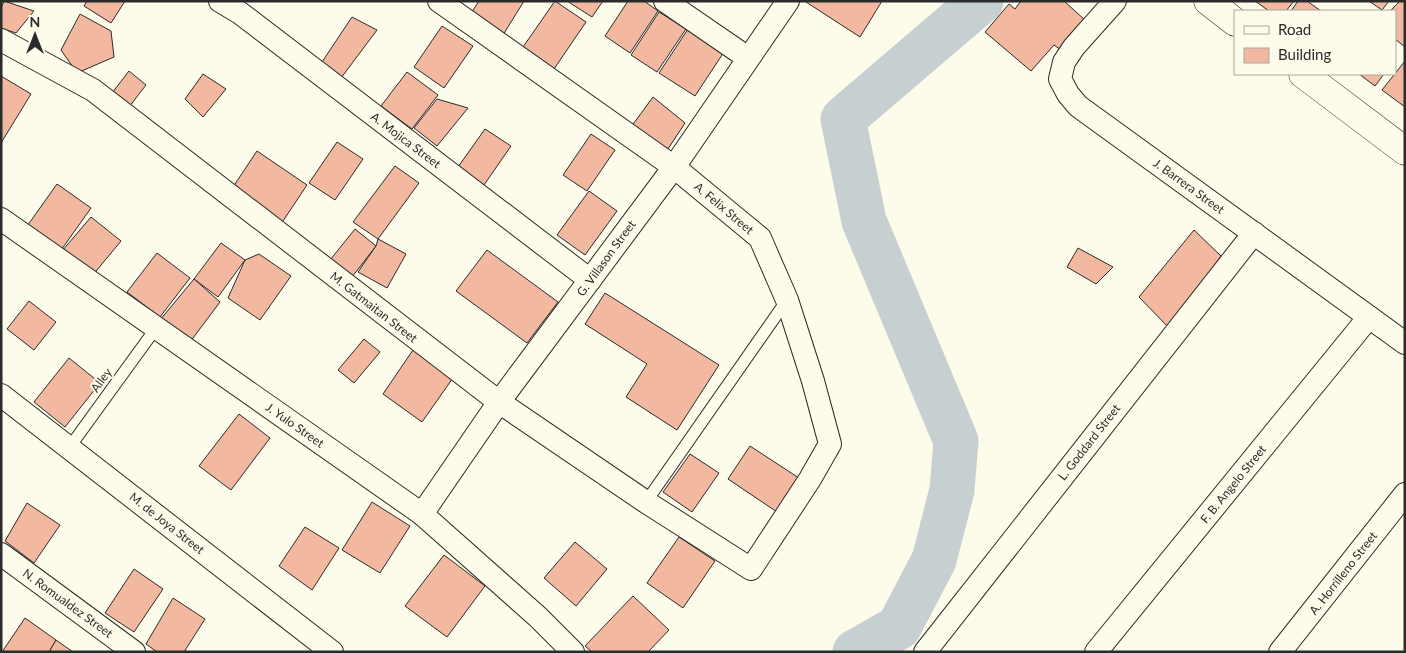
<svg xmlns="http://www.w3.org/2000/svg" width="1406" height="653" viewBox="0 0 1406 653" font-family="Lato,sans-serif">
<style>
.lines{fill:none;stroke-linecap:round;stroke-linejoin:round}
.river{stroke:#c7d0d0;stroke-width:45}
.building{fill:#f2b8a0;stroke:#2b2b2b}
.lane-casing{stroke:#2b2b2b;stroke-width:13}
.street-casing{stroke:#2b2b2b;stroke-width:24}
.secondary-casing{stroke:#2b2b2b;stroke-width:29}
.lane{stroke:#fdfbea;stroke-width:11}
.street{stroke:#fdfbea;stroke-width:22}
.secondary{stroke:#fdfbea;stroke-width:28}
.labels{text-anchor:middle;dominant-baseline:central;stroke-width:4;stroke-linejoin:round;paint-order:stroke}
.street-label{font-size:12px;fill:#2b2b2b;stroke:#fdfbea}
</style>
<rect width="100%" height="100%" fill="#fdfbea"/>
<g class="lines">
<polyline class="river" points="855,652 899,627 934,560 952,490 956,441 864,221 843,119 981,1"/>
</g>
<g class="building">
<polygon points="4,1 34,11 16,33 1,28 1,8"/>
<polygon points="87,1 125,1 111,23 84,6"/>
<polygon points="479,1 524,1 503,35 470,15"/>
<polygon points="555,1 586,22 554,69 523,47"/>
<polygon points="567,1 603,1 592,17"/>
<polygon points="628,1 644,1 658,11 630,53 605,36"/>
<polygon points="806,1 882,1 860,37 806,2"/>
<polygon points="1021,1 1064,1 1086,21 1061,50 1054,45 1031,71 985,32 1009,4 1015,9"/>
<polygon points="1255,1 1294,1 1286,11 1269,11"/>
<polygon points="1298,1 1307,1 1321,11 1291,11"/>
<polygon points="1369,1 1389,1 1382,10"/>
<polygon points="1400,1 1405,1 1405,47 1395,39 1395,11 1390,11"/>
<polygon points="659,12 686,29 657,72 631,55"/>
<polygon points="80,14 111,31 114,57 77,73 61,50"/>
<polygon points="352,17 377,30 341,78 320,65"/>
<polygon points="442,26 473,46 444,88 414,67"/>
<polygon points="688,29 724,52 695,96 659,73"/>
<polygon points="1405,61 1405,107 1382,90"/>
<polygon points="129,71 146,85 129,107 112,93"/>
<polygon points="407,72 438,95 412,129 381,106"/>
<polygon points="203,74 226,89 203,117 185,99"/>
<polygon points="1359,74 1384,74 1375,86"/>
<polygon points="1,76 31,94 1,143"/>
<polygon points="653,97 685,123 666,152 631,127"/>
<polygon points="437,99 468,108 437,146 414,128"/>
<polygon points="485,129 511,146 484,185 458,167"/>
<polygon points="591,134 615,150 587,191 563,175"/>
<polygon points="337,142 363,159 335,200 309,183"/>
<polygon points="257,151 307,185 281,224 231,190"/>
<polygon points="395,166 419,183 378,239 353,222"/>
<polygon points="57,184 91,208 59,253 25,229"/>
<polygon points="589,191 617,211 585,255 557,235"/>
<polygon points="91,217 121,241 92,276 62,251"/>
<polygon points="355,229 376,246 352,277 330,260"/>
<polygon points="1194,230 1221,256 1169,328 1139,297"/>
<polygon points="378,239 406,254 387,288 358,272 376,246"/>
<polygon points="221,243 245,260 218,297 194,279"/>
<polygon points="1078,248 1113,267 1096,284 1067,267"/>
<polygon points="487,250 558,302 527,343 456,291"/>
<polygon points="157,253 190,278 160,317 127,292"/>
<polygon points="259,254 291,276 260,320 228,298 245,260"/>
<polygon points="194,279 220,302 190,342 160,320"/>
<polygon points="605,293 719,365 677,430 626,397 647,364 585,324"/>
<polygon points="29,301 56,322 34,350 7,329"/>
<polygon points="364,339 380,352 354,383 338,370"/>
<polygon points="415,347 455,375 422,422 383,394"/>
<polygon points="69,358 100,383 65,427 34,402"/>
<polygon points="239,414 270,438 231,490 199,466"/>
<polygon points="750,446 802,480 780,514 728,479"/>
<polygon points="690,454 719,473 692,512 663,492"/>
<polygon points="372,502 410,526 380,573 342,550"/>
<polygon points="27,503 60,525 34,563 5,541"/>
<polygon points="305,527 339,548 312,590 279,566"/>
<polygon points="679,537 715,561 683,608 647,583"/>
<polygon points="575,542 607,569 576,606 544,578"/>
<polygon points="444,555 485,586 447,637 405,606"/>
<polygon points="134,569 163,589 134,632 105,613"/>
<polygon points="633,596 669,630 648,652 592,652 585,646"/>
<polygon points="173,598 205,619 184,652 157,652 146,644"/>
<polygon points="25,618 56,640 49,652 2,652"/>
<polygon points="56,640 73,652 49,652"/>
</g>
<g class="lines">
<g class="lane-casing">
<g id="lane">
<polyline points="69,448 156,328"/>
<polyline points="646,502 787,300"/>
</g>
</g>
<g class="street-casing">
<g id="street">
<polyline points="220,1 240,13 590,280"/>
<polyline points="665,1 748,58"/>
<polyline points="1115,1 1074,47 1064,62 1060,79 1068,94 1078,106 1405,343"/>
<polyline points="1,40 93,90 499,402 646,502 751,569 810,479 830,444 813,381 787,300 760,238 674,167 439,1"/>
<polyline points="1,219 422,514 538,617 573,652"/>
<polyline points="1,395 332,652"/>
<polyline points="422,514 499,402 674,167 788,1"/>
<polyline points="1,554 134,652"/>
<polyline points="925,652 1254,233"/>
<polyline points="1096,652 1369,317"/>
<polyline points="1280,652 1405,494"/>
</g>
</g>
<g class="secondary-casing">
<g id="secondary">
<polyline points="1208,1 1235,22"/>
<polyline points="1303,74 1405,151"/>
</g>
</g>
<use href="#lane" class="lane"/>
<use href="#street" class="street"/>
<use href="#secondary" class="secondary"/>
</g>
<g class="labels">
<g class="street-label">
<text transform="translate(406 140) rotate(37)">A. Mojica Street</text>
<text transform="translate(1189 186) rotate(36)">J. Barrera Street</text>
<text transform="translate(724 208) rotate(40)">A. Felix Street</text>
<text transform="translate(606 258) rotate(-54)">G. Villason Street</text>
<text transform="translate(374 307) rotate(38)">M. Gatmaitan Street</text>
<text transform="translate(101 380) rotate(-54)">Alley</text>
<text transform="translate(295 425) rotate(35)">J. Yulo Street</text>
<text transform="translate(1089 442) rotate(-52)">L. Goddard Street</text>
<text transform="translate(1233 484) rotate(-51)">F. B. Angelo Street</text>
<text transform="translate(167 523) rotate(38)">M. de Joya Street</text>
<text transform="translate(1343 573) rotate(-52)">A. Horrilleno Street</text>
<text transform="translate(68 603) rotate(36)">N. Romualdez Street</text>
</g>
</g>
<rect width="1406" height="653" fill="none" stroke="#2b2b2b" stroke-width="5"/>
<rect x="1234" y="10" width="162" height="65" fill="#fdfbea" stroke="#a9a89e"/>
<rect x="1244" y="26" width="25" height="8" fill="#fdfbea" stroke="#a9a89e"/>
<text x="1278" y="35" font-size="15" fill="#2b2b2b">Road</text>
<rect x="1244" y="48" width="25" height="15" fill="#f2b8a0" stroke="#a9a89e"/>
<text x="1278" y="60" font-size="15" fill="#2b2b2b">Building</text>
<g transform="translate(35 35)" stroke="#fdfbea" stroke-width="4" paint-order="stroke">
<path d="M0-4L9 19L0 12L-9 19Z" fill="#2b2b2b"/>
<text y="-8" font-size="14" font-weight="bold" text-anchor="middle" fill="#2b2b2b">N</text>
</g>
</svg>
